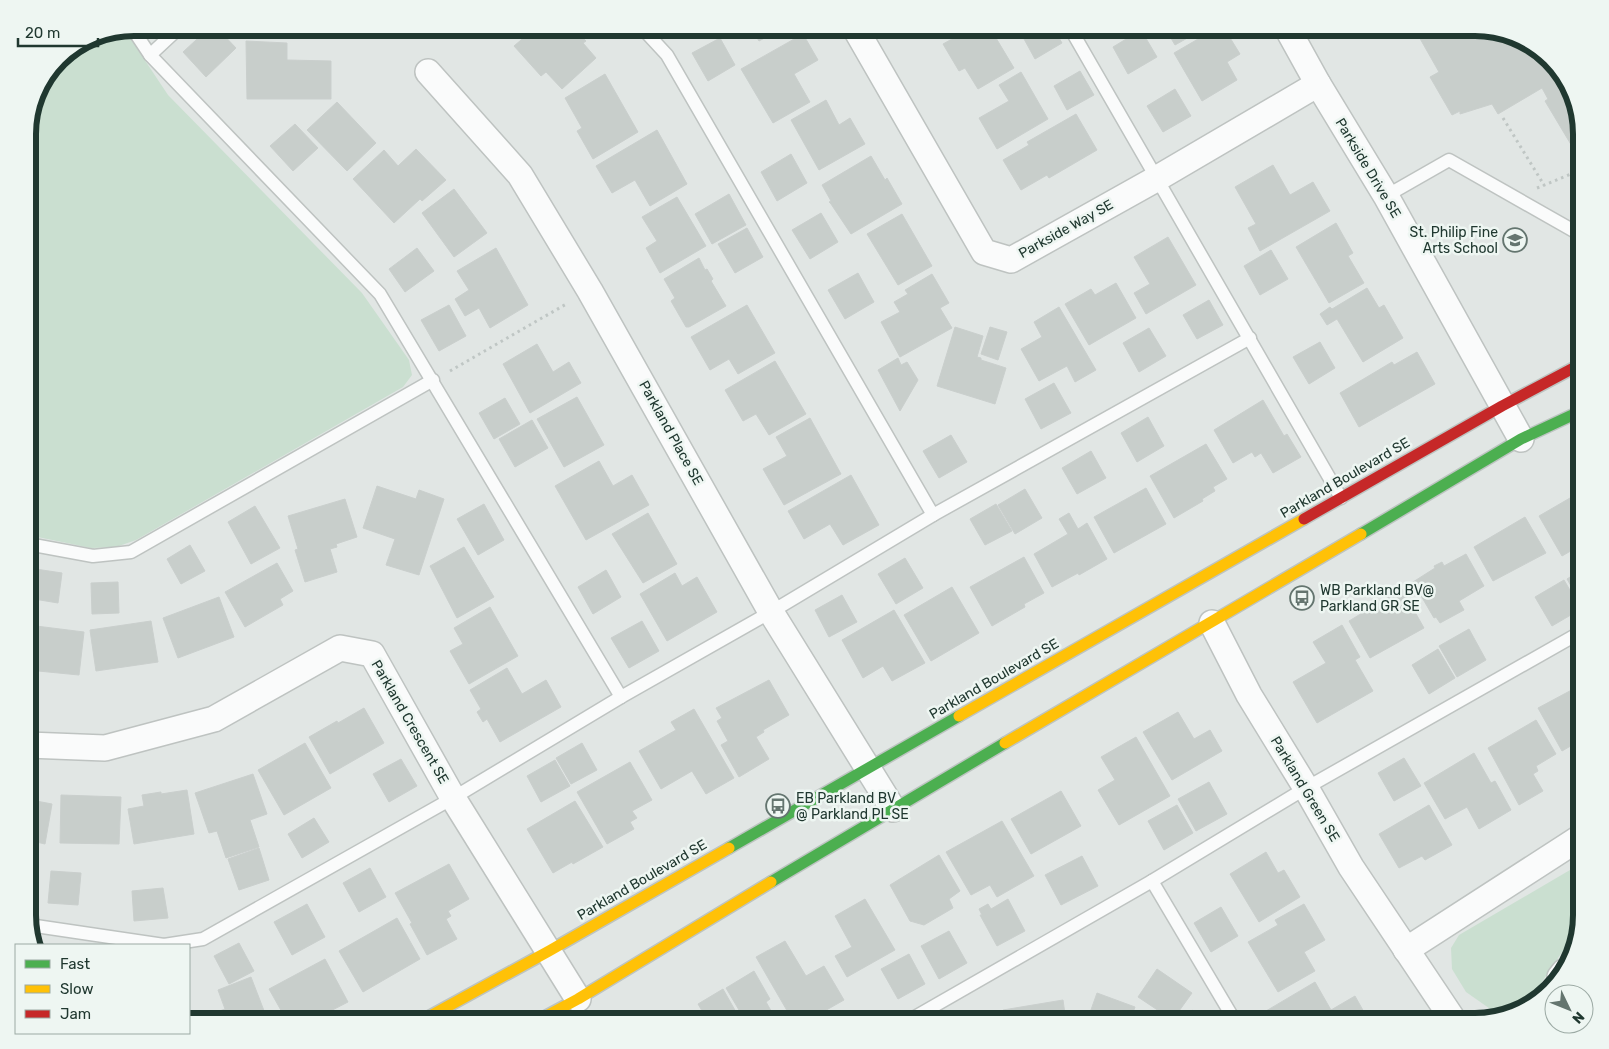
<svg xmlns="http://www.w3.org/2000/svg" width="1609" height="1049" viewBox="0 0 1609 1049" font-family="Rubik,sans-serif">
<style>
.green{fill:#cadfd0}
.building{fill:#c8cecb;stroke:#cacfcd}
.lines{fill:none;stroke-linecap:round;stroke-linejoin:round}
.lane-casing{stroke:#bec3c1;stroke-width:15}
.street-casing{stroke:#bec3c1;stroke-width:28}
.fast-casing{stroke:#bdc4c1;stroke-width:14}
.slow-casing{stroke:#bdc4c1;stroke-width:14}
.jam-casing{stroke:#bdc4c1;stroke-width:14}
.path{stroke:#bfc6c4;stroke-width:3;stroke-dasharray:2.5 4;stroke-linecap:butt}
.lane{stroke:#fafbfb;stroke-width:12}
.street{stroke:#fafbfb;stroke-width:25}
.fast{stroke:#4caf50;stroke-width:11}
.slow{stroke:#ffc107;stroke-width:11}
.jam{stroke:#c62828;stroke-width:11}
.labels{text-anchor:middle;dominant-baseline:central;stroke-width:5;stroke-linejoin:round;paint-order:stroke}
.street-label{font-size:14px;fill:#203830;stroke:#eef6f2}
.poi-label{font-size:14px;fill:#203830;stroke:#eef6f2;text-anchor:start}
.rim{fill:none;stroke:#203830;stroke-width:6}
</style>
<rect width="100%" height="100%" fill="#e1e6e4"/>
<g class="green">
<polygon points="124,29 168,95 362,293 409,360 412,375 403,387 136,540 116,547 91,548 28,535 28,127 36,93 59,58 93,35"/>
<polygon points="1570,870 1581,872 1581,915 1577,930 1525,1007 1507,1013 1496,1013 1466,992 1452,969 1451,948 1459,935"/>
</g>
<g class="building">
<polygon points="209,28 217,28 236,48 206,77 183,52"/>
<polygon points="501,28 523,28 512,38"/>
<polygon points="535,28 573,28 586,41 583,43 596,58 562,89 546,72 541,76 514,46"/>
<polygon points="751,28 783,28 759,41"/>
<polygon points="934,28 953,28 938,36"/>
<polygon points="972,28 990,28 1014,68 978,89 965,68 959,71 943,44"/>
<polygon points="1018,28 1053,28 1062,43 1035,59"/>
<polygon points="1165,28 1205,28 1175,45"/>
<polygon points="1217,28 1224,28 1240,54 1227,62 1237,80 1202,101 1174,53"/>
<polygon points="1414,28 1475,28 1534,45 1567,81 1581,134 1581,181 1571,162 1579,158 1545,101 1548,99 1542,88 1498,114 1492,104 1460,114 1460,111 1452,115 1430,77 1439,72"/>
<polygon points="1141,30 1157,57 1128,74 1113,47"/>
<polygon points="803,34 818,60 794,74 810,102 773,123 741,69"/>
<polygon points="720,38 735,65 708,81 692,53"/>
<polygon points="246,41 287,43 287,60 331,61 331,99 247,99"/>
<polygon points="1080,71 1094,95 1067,110 1054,86"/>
<polygon points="1021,72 1048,119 997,149 979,118 1009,101 999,85"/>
<polygon points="605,74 638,132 593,159 577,131 582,128 565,98"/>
<polygon points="1175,89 1191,116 1163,132 1147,106"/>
<polygon points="826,100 839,125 850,118 865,144 819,170 791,120"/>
<polygon points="337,102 376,143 347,171 307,130"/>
<polygon points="1076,114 1097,150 1049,178 1047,175 1021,190 1003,160 1029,145 1027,142"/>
<polygon points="295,124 318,148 293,171 270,146"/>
<polygon points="657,130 687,184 650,206 635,180 612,193 596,166"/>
<polygon points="416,149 446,180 422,201 420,199 394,223 353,179 384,150 398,166"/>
<polygon points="791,154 807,183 777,201 761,172"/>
<polygon points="871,156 885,180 887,178 902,204 851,234 831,204 829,202 831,201 822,185"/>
<polygon points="1273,165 1290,195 1313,182 1330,211 1260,251 1248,228 1256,224 1235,187"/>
<polygon points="454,189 487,233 454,257 422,213"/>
<polygon points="729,194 746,225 712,244 695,214"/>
<polygon points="677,197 706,246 660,273 646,248 657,241 642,217"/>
<polygon points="821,213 838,242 810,259 792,230"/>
<polygon points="902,214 932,266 898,285 867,234"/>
<polygon points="1336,223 1353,253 1348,256 1364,283 1329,303 1296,247"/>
<polygon points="747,228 763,257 735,273 718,244"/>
<polygon points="1168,237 1196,285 1146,314 1134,293 1150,284 1134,257"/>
<polygon points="417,248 434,271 405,292 389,269"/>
<polygon points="496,248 528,305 490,328 479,308 465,316 455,299 469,290 457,271"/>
<polygon points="1271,250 1288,279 1260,295 1244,266"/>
<polygon points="699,258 705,270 707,269 713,279 711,281 726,306 689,327 686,327 671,301 675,298 664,279"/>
<polygon points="858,273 874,302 845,319 828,290"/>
<polygon points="932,274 949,303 940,308 952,328 900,357 881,322 900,312 894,302 908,294 905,290"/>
<polygon points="1116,283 1136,318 1089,345 1065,304 1091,289 1095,295"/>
<polygon points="1367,288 1379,308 1384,305 1403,338 1363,362 1337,319 1327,325 1320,314 1330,307 1332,309"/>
<polygon points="1209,300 1223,325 1197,339 1183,315"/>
<polygon points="449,305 466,336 439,351 421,320"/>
<polygon points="747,305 775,353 738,374 729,359 710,370 691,337"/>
<polygon points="1059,307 1096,370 1075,382 1067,366 1039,381 1021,349 1042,337 1034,322"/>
<polygon points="955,327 983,336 977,357 981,358 981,360 1006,368 995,404 937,386"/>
<polygon points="990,327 1007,332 998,360 981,354"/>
<polygon points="1149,328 1166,356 1139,372 1123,343"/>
<polygon points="1320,342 1335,368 1309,384 1293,357"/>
<polygon points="537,344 553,372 569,362 581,383 530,413 503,364"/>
<polygon points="1417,352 1435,384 1359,427 1340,393 1392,362 1394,365"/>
<polygon points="898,358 901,365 907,362 918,380 900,411 878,370"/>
<polygon points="775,361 806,414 769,435 756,414 743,421 725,390"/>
<polygon points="1054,383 1071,413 1041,429 1025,399"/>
<polygon points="577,397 604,445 564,467 537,419"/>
<polygon points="505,398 520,424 494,439 479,413"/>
<polygon points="1263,400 1284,436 1287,434 1301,457 1273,473 1261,453 1255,457 1252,452 1233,463 1214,430"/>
<polygon points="1148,417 1164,446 1137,462 1121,433"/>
<polygon points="810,418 841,474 784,505 763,469 787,456 776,437"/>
<polygon points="532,420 548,448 515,467 499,439"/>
<polygon points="951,435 967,462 939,478 923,451"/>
<polygon points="1206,444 1227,479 1213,487 1215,491 1202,499 1203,501 1174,518 1150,476"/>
<polygon points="1091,451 1106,478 1077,494 1062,468"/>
<polygon points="599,461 613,486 632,475 649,505 586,540 555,486"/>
<polygon points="851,475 879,525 843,545 830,524 804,539 788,511"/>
<polygon points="377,486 416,499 419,490 444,499 419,575 386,565 395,539 363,528"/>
<polygon points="1146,488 1166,524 1114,553 1094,517"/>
<polygon points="1025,489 1042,518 1015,534 998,505"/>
<polygon points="1581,496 1581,545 1562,556 1539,516 1570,498 1572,501"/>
<polygon points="345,499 357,537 336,544 337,547 330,549 337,572 305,582 295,550 298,549 288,516"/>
<polygon points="484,504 504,540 478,555 457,519"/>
<polygon points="996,504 1012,531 985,545 970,519"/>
<polygon points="255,506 280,548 251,564 228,522"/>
<polygon points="648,513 677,564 643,583 612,534"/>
<polygon points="1069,513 1078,529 1087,523 1107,559 1079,575 1078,573 1052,587 1034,554 1068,534 1059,519"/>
<polygon points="1525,517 1546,553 1493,581 1474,547"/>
<polygon points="190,545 205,571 181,584 167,559"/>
<polygon points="464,547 494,597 457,618 430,566"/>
<polygon points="1466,554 1484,586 1459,601 1464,610 1440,623 1436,617 1434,618 1413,582 1435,568 1434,566 1442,562 1444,566"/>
<polygon points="1024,557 1044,593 1024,604 1025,607 992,626 970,587"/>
<polygon points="905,558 923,588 896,604 878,574"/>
<polygon points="277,563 293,591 280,599 283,605 245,627 225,592"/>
<polygon points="29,568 62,573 58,603 28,598"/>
<polygon points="606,570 621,597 593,614 578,587"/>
<polygon points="1581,570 1581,603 1567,579"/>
<polygon points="675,573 682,586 697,577 717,612 667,641 640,594"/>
<polygon points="1564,580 1581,609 1552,626 1535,597"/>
<polygon points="118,582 119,613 92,614 91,583"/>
<polygon points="952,587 979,633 931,661 904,615"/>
<polygon points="1402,589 1424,628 1370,658 1349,621"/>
<polygon points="842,595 857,622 829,637 815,610"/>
<polygon points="219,597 234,637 178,658 163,618"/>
<polygon points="490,607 518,656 469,684 450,651 463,644 454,628"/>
<polygon points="894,610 925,663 892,681 883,666 863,678 842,640"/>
<polygon points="151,621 158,662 96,671 90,630"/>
<polygon points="642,621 659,651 629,668 611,638"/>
<polygon points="28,625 84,632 79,675 28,670"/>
<polygon points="1342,625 1360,657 1355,660 1373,691 1317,723 1293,682 1326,663 1313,642"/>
<polygon points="1469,629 1486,660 1457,677 1439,646"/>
<polygon points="1438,649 1455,678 1429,694 1412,665"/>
<polygon points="507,668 522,694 546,680 561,707 500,742 487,719 483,722 477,712 481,709 470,690"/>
<polygon points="769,680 789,715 763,730 764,732 756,737 769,759 739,777 721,745 728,741 717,721 722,718 716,708"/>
<polygon points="1581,685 1581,740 1562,751 1538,708"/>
<polygon points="364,708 384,743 330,774 309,737 337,721 338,723"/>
<polygon points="694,709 734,778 706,794 692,771 661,789 639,751 676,730 671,722"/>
<polygon points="1178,712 1194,739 1210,730 1222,751 1172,780 1143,732"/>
<polygon points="1536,720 1556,754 1536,766 1538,771 1533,774 1543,791 1519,805 1488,748"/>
<polygon points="1136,737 1170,796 1119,825 1098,790 1115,780 1101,757"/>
<polygon points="305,743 331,788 284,815 258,770"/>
<polygon points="582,743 597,770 571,784 556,758"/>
<polygon points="1474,753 1491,783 1495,781 1511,810 1479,829 1467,807 1445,819 1424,783"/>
<polygon points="1404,758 1421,786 1394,801 1378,773"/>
<polygon points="401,759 417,786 389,802 373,774"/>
<polygon points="555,760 570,786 541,802 527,776"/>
<polygon points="630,762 652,800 632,811 637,818 630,822 634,829 607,844 577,792"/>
<polygon points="253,774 267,814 250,820 259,847 226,858 217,831 209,833 195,793"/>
<polygon points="1209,782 1227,814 1196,831 1178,799"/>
<polygon points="187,790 194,834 134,844 128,809 144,806 142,795 161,792 161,794"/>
<polygon points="1061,791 1081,826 1031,854 1011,819"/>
<polygon points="28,795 32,795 31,800 52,804 45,844 28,840"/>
<polygon points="61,795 121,797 119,844 60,843"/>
<polygon points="575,801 603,847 573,864 572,862 553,873 527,829"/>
<polygon points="1177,805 1193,833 1164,850 1148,821"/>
<polygon points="1429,805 1452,845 1425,860 1422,856 1399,868 1379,834"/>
<polygon points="314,818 329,842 302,858 288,834"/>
<polygon points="1002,821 1034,876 997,897 990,885 971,895 946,852"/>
<polygon points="259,848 269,880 239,890 228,859"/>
<polygon points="1266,852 1278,873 1284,870 1300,897 1259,922 1230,874"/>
<polygon points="939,855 960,891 949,899 953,908 924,925 910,921 890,885"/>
<polygon points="1082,856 1098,886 1061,905 1045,875"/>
<polygon points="449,864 469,899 448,911 451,916 446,919 457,939 427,955 410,924 412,923 395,893"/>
<polygon points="370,868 386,897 359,912 343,883"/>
<polygon points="51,871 81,873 78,905 48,903"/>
<polygon points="163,888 168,918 134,921 132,891"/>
<polygon points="865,899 895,950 847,977 835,956 852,947 835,916"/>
<polygon points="1008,899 1025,931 997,946 980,915 982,915 979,909 988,904 991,909"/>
<polygon points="307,904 325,937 292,955 274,922"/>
<polygon points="1304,904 1325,940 1304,952 1315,971 1278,992 1248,942 1278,925 1275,920"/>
<polygon points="1221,907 1238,936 1211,952 1194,923"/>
<polygon points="397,918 420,959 363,992 339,951"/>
<polygon points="949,931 967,963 939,979 921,946"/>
<polygon points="785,941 806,976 824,966 844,1000 807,1021 793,1021 756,957"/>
<polygon points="239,943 254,971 229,984 214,956"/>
<polygon points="909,954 925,984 898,999 881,969"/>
<polygon points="325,959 348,1002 315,1019 313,1015 300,1021 287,1021 269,989"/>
<polygon points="1157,969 1192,993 1174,1018 1169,1015 1168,1017 1138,997"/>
<polygon points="754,971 770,999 766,1002 777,1021 708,1021 698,1004 723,989 736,1012 739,1010 726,988"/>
<polygon points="251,977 268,1021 202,1021 201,1018 225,1009 218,990"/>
<polygon points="1315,982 1331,1010 1355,996 1369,1021 1272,1021 1266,1011"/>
<polygon points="1097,993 1135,1007 1130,1021 1087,1021"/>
<polygon points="1063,1000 1066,1021 1005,1021 1003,1010"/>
<polygon points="1193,1010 1202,1021 1178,1021"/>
<polygon points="957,1016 961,1021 947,1021"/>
</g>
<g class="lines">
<g class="lane-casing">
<g id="lane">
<polyline points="132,28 150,55 380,294 621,697"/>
<polyline points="642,28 667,55 933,515"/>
<polyline points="1070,28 1341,498"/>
<polyline points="150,55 179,28"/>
<polyline points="1386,196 1449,160 1581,235"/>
<polyline points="28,544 93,556 131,552 433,380"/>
<polyline points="1152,881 1235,1021"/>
<polyline points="29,925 164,945 203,939 453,798 621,697 771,612 933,515 1250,338"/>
<polyline points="908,1021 1152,881 1306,788 1581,632"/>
</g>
</g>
<g class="street-casing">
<g id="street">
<polyline points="855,28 984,252 1011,260 1156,179 1318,84"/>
<polyline points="1287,28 1318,84 1386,196 1521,439"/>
<polyline points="428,72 520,175 590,291 771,612 893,809"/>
<polyline points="1212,623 1249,695 1306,788 1351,867 1454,1021"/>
<polyline points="28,745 105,748 214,719 340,648 372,654 453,798 578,999"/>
<polyline points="1406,950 1581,837"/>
<polyline points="1560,977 1564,972"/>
</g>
</g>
<g class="fast-casing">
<g id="fast">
<polyline points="1361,534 1521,439 1581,411"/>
<polyline points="729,848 959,716"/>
<polyline points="771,882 1005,743"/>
</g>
</g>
<g class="slow-casing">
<g id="slow">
<polyline points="959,716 1304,519"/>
<polyline points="1005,743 1361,534"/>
<polyline points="421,1021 549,951 729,848"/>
<polyline points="537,1021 578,999 771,882"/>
</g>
</g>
<g class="jam-casing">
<polyline id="jam" points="1304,519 1502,406 1581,364"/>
</g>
<g class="path">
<polyline points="1503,118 1544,185"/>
<polyline points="1537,188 1576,172"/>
<polyline points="450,371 568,303"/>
</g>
<use href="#lane" class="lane"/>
<use href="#street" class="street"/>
<use href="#fast" class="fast"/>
<use href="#slow" class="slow"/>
<use href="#jam" class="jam"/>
</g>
<defs>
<g id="school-ring" transform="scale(1.25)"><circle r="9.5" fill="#eef6f2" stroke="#64756f" stroke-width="1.5"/><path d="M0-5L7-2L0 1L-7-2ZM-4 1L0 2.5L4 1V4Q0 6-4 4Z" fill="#64756f"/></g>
<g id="bus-ring" transform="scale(1.25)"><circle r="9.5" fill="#eef6f2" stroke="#64756f" stroke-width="1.5"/><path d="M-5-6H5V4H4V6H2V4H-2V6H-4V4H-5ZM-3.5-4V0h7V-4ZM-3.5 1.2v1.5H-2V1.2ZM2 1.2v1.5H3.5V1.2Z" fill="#64756f"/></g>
</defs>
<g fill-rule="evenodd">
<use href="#school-ring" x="1515" y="240"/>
<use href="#bus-ring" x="1302" y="598"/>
<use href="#bus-ring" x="778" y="806"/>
</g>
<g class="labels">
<g class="street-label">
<text transform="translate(1368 168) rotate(59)">Parkside Drive SE</text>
<text transform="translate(1066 229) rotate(-29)">Parkside Way SE</text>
<text transform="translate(671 433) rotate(61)">Parkland Place SE</text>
<text transform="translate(1345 478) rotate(-30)">Parkland Boulevard SE</text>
<text transform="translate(994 679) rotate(-30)">Parkland Boulevard SE</text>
<text transform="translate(410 722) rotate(60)">Parkland Crescent SE</text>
<text transform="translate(1305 789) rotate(59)">Parkland Green SE</text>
<text transform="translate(642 880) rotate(-30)">Parkland Boulevard SE</text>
</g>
<g class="poi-label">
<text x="1498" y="232" text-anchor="end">St. Philip Fine<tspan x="1498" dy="16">Arts School</tspan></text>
<text x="1320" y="590">WB Parkland BV@<tspan x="1320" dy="16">Parkland GR SE</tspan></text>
<text x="796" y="798">EB Parkland BV<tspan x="796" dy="16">@ Parkland PL SE</tspan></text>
</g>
</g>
<path d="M0 0H1609V1049H0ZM134 36H1475A98 98 0 0 1 1573 134V915A98 98 0 0 1 1475 1013H134A98 98 0 0 1 36 915V134A98 98 0 0 1 134 36Z" fill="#eef6f2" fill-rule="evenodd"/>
<path class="rim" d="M134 36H1475A98 98 0 0 1 1573 134V915A98 98 0 0 1 1475 1013H134A98 98 0 0 1 36 915V134A98 98 0 0 1 134 36Z"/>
<rect x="15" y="944" width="175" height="90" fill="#eef6f2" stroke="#9caaa4"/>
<rect x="25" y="960" width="25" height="8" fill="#4caf50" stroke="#9caaa4"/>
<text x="60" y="969" font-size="15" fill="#203830">Fast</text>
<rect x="25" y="985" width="25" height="8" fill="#ffc107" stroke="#9caaa4"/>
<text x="60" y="994" font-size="15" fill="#203830">Slow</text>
<rect x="25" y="1010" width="25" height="8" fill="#c62828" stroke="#9caaa4"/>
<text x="60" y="1019" font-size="15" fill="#203830">Jam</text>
<g transform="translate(1569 1009) rotate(133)"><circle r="24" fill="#eef6f2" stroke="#9caaa4"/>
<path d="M0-4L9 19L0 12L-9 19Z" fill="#64756f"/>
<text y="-8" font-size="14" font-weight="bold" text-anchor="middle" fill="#203830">N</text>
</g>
<path d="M18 38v8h80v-8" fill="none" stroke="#203830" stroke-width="2.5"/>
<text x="25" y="38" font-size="15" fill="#203830" stroke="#eef6f2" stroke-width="4" paint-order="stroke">20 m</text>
</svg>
